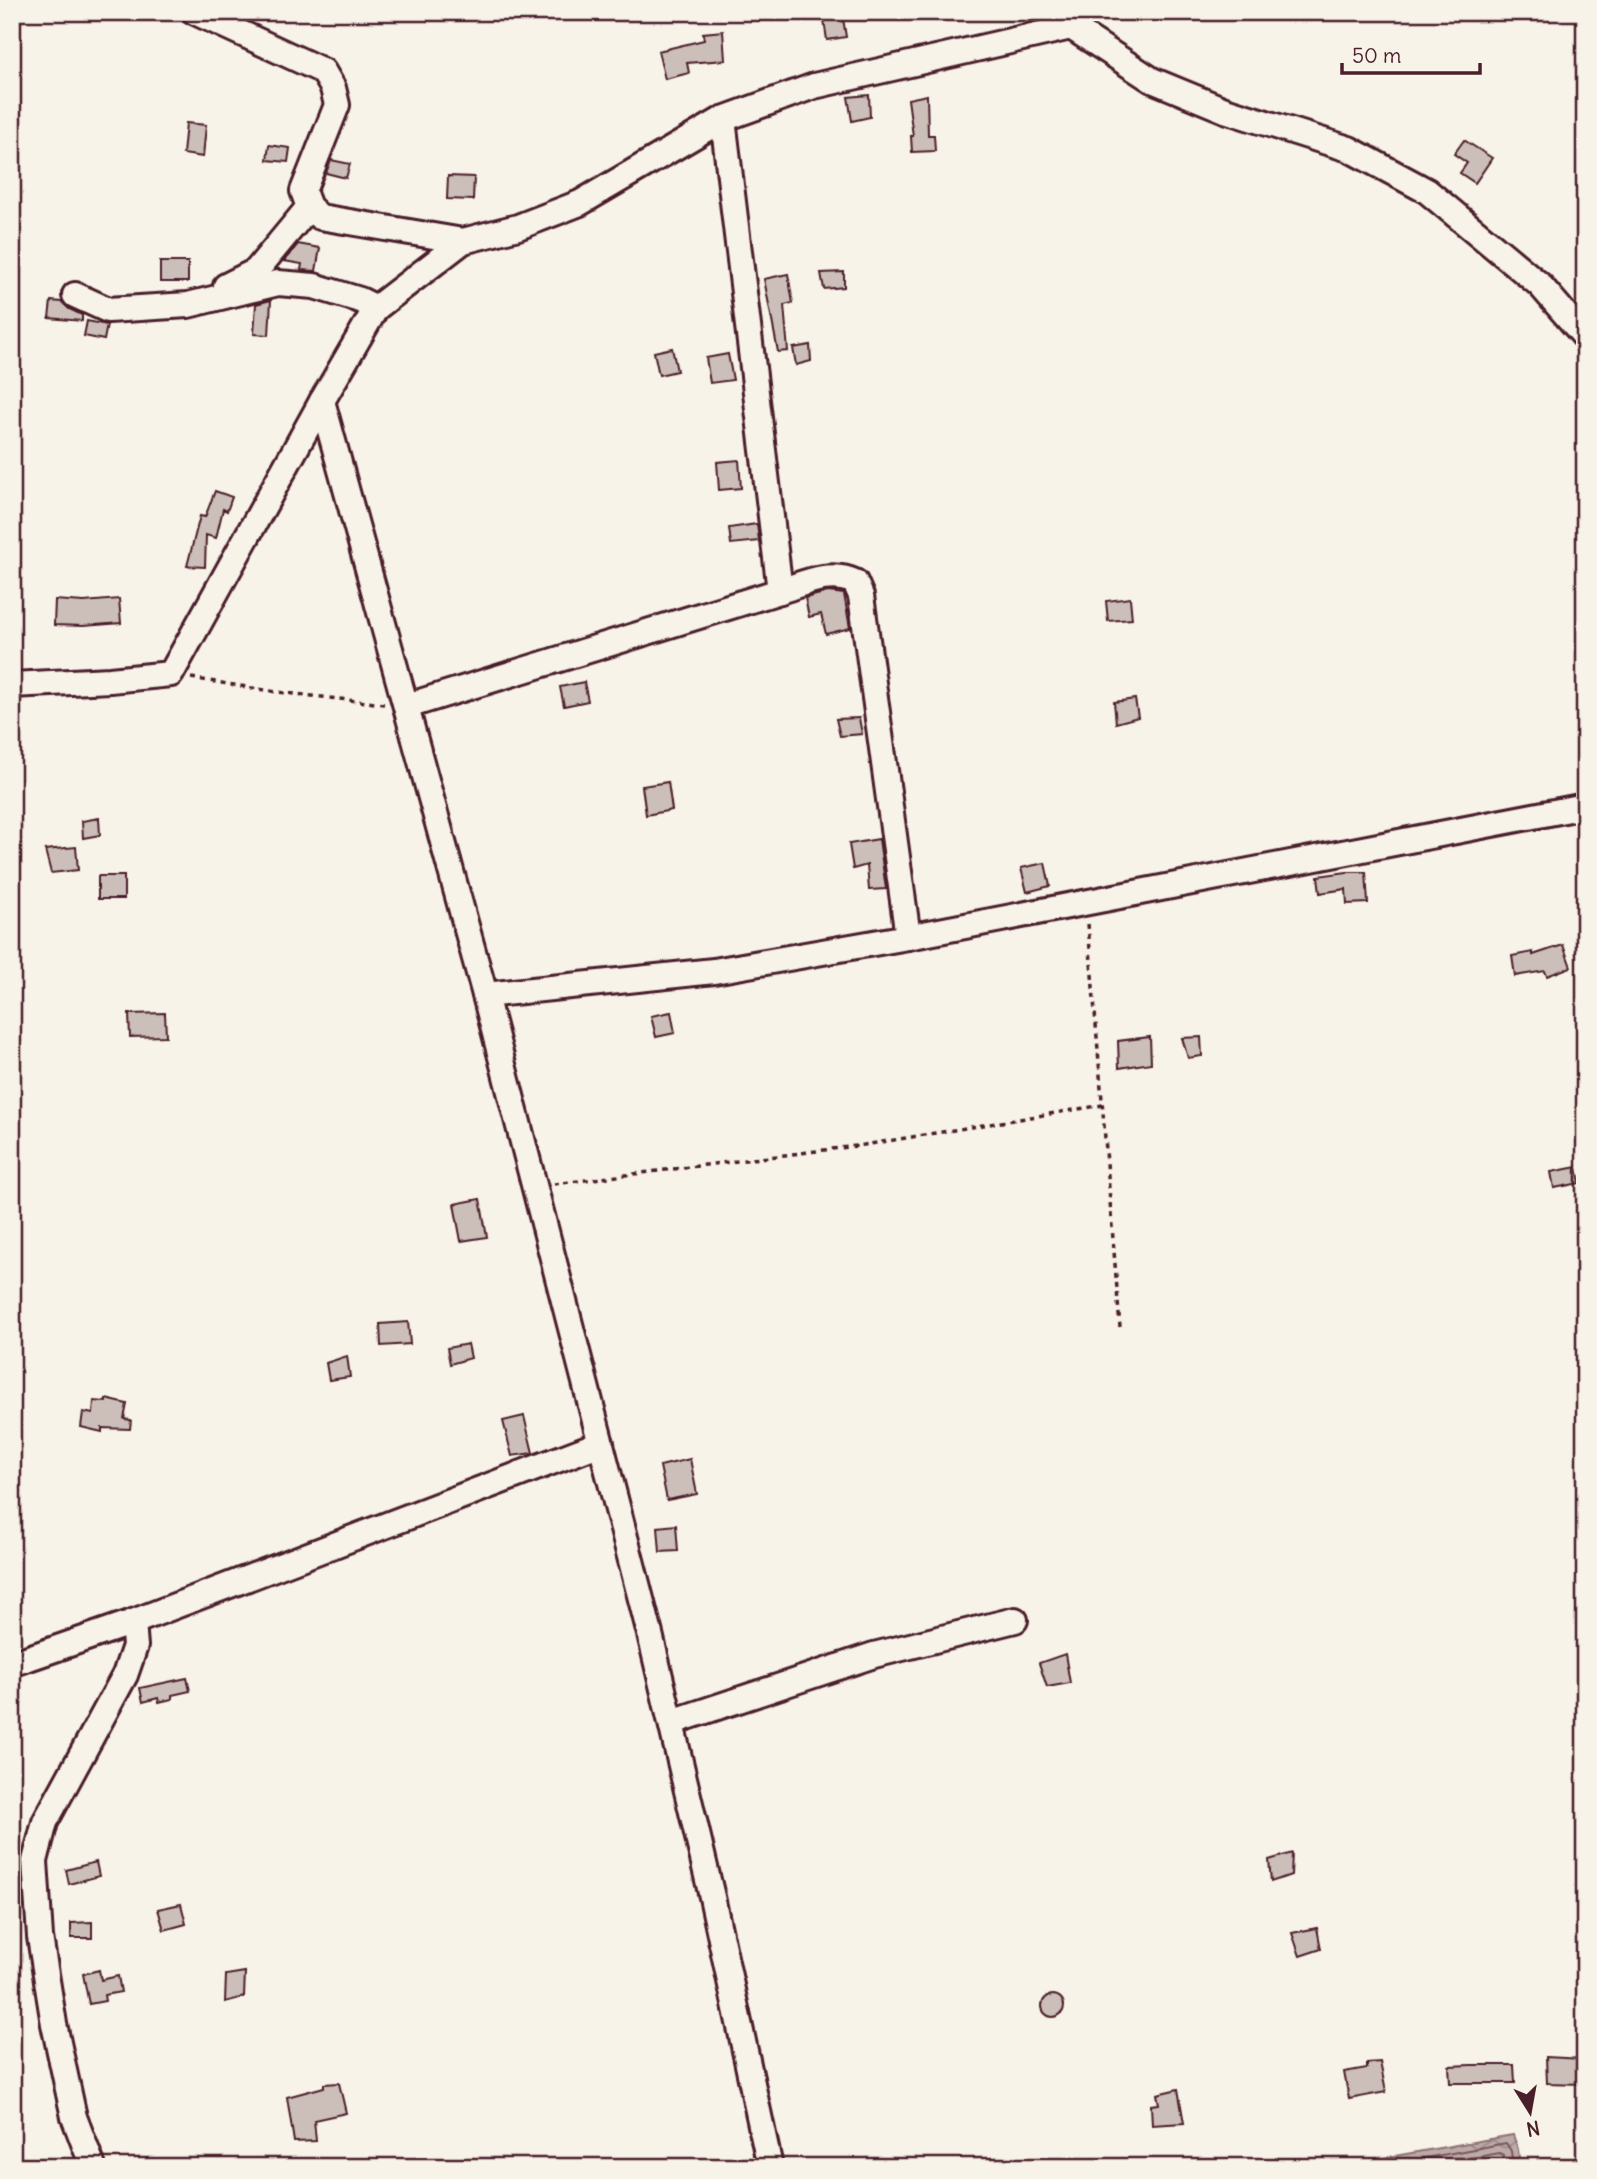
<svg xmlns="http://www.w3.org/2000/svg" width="1597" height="2179" viewBox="0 0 1597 2179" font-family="Delius,sans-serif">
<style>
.water{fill:url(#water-waves);stroke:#8e7275;stroke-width:2}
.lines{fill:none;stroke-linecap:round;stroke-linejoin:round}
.shore{stroke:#78575d;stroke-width:2}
.building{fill:#ccbfb9;stroke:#4a1f2b;stroke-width:2}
.minor-casing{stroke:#4a1f2b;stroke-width:30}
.path{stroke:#4a1f2b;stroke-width:3.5;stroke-dasharray:5 5;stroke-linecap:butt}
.minor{stroke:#f7f3e8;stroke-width:24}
</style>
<defs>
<pattern id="water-waves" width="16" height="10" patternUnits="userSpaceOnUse" patternTransform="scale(1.75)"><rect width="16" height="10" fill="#bcaaa7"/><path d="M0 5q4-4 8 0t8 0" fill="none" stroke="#9b8a88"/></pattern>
</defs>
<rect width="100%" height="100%" fill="#f7f3e8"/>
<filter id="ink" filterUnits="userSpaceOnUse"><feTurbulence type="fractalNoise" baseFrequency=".0143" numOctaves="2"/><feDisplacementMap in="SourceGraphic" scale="14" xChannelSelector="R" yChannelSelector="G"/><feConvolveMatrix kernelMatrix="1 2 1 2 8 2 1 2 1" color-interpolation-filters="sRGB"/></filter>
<g filter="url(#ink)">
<polygon class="water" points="1513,2135 1518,2149 1520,2167 1333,2167"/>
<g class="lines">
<g class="shore">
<polyline points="1377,2167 1506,2143 1511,2151 1513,2167"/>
<polyline points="1423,2167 1499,2153 1503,2155 1504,2167"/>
</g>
</g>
<g class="building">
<polygon points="842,12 846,37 827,40 823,14"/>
<polygon points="723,31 725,60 687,63 689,73 665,79 658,51 704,40 703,33"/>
<polygon points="869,95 870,117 852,121 848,97"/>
<polygon points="927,95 928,135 934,135 935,151 912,152 911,136 913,136 908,99"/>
<polygon points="186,123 206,125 203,157 183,154"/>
<polygon points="1464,140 1492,158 1475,183 1460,173 1467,163 1454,154"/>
<polygon points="269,145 290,148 288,162 267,160"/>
<polygon points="331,160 350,164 346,178 326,173"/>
<polygon points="448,176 474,177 473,200 447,199"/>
<polygon points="298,244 320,248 316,271 301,270 302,264 284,261"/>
<rect x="160" y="262" width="28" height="20"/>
<polygon points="844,272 844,287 824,289 821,273"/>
<polygon points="788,274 793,303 784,305 788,351 778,352 764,279"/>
<polygon points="271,300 269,335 254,334 256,304"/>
<polygon points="51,301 62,302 69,309 82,315 82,321 49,318"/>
<polygon points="87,321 107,325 104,340 84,336"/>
<polygon points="810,345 811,361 796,365 793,348"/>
<polygon points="672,348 677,371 659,375 654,352"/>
<polygon points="728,354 733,380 710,383 706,358"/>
<polygon points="739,460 741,488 719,490 717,462"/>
<polygon points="215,491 232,497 227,511 223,509 216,538 206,535 205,567 187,566 200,516 205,517"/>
<polygon points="757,524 759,541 731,544 729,528"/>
<polygon points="828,592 844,594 850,628 826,634 821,614 809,617 805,598"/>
<polygon points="1130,598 1132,619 1108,621 1106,601"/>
<polygon points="119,599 121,623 83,626 54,625 55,600 84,602"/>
<polygon points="584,682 588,701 564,706 560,687"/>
<polygon points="1135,699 1138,717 1116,723 1114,702"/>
<polygon points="859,718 862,734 840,736 836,719"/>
<polygon points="668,782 672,810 646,815 642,786"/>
<polygon points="99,818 100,835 83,838 82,821"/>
<polygon points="879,839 886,889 869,890 867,865 853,869 849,844"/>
<polygon points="76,847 78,870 51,873 45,850"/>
<polygon points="1045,863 1050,886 1027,892 1021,868"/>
<polygon points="1347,872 1366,872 1368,903 1347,904 1346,889 1320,893 1318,876"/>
<rect x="98" y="876" width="26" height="23"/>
<polygon points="1563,945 1571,967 1547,976 1545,971 1515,976 1512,956 1533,952 1533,955"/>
<polygon points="671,1012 675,1033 656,1037 651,1016"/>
<polygon points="165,1013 166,1036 130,1037 129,1014"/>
<polygon points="1150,1037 1151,1063 1119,1068 1118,1041"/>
<polygon points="1201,1037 1202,1056 1188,1058 1182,1038"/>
<polygon points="1577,1167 1580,1183 1554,1188 1551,1172"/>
<polygon points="480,1199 487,1237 461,1241 454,1204"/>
<polygon points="408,1322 410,1344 381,1346 380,1324"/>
<polygon points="468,1344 471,1358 450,1364 447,1348"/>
<polygon points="347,1356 350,1377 329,1380 326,1363"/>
<polygon points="106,1399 127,1404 124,1419 131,1420 130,1429 102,1428 102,1432 81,1427 83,1412 93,1414 94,1401 106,1402"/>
<polygon points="524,1416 533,1453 512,1456 503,1421"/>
<polygon points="690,1459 697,1494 667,1500 660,1466"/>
<polygon points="676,1525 678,1551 660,1552 658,1527"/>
<polygon points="1065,1654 1070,1683 1047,1687 1039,1663"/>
<polygon points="187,1678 190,1691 172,1695 172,1699 159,1702 158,1698 143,1702 140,1688"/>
<polygon points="1292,1853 1291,1875 1271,1882 1269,1860"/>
<polygon points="96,1862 99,1876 69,1884 66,1870"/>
<polygon points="181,1904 186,1924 164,1930 158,1909"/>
<polygon points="92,1922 92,1938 71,1938 71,1923"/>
<polygon points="1317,1928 1321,1949 1300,1956 1292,1933"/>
<polygon points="99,1970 101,1980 118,1976 121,1992 104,1995 105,2001 89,2004 83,1974"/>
<polygon points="245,1972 244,1997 225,2002 226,1975"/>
<circle cx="1053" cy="2006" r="11"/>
<polygon points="1546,2057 1583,2059 1582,2084 1547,2083"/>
<polygon points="1380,2062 1386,2092 1349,2099 1344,2072 1367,2068 1367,2063"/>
<polygon points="1471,2065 1514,2065 1515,2083 1450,2083 1449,2066"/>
<polygon points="339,2083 346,2113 314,2120 316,2141 294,2142 287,2097 324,2087 324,2084"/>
<polygon points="1178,2089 1184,2123 1152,2125 1151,2105 1159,2104 1157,2094"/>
</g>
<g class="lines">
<g class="minor-casing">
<g id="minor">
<polyline points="195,12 323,71 333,88 337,105 303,191 309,207 320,217 463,241"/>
<polyline points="1067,12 1071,27 1152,80 1225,110 1349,149 1427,191 1540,285 1585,337"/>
<polyline points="226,286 256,271 309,207"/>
<polyline points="75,295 108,310 188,305 278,283 314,286 360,300 376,308"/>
<polyline points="322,401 485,995 650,1634 712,1897 770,2167"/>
<path d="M780 591C805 583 830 570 855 582L861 596 908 937 1585 806"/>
<polyline points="12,685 110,680 171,674 322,401 376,308 463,241 518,227 580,203 723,119 814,86 1071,27"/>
<polyline points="407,706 780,591 723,119"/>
<polyline points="485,995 714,971 908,937"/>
<polyline points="133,1622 601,1443"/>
<polyline points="12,1661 17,1662 133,1622 135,1646 125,1675 45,1822 35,1861 40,1937 54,2024 74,2117 93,2167"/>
<polyline points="672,1722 874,1655 1015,1620"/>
</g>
</g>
<g class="path">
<polyline points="191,678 277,692 384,704"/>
<polyline points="1088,924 1120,1327"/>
<polyline points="554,1184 864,1145 1103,1105"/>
</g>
<use href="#minor" class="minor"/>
</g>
</g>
<rect width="1597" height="2179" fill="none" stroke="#f7f3e8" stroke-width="42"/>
<rect x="21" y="21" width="1555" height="2137" fill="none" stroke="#4a1f2b" stroke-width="2.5" filter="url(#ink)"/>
<g transform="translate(1530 2112) rotate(169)" stroke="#f7f3e8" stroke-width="5" paint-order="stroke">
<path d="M0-5L12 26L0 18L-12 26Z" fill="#4a1f2b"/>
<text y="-10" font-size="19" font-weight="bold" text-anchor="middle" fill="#4a1f2b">N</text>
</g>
<path d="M1342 63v10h138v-10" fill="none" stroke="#4a1f2b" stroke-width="3.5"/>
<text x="1352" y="63" font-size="21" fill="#4a1f2b" stroke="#f7f3e8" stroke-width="5" paint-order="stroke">50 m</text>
</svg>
